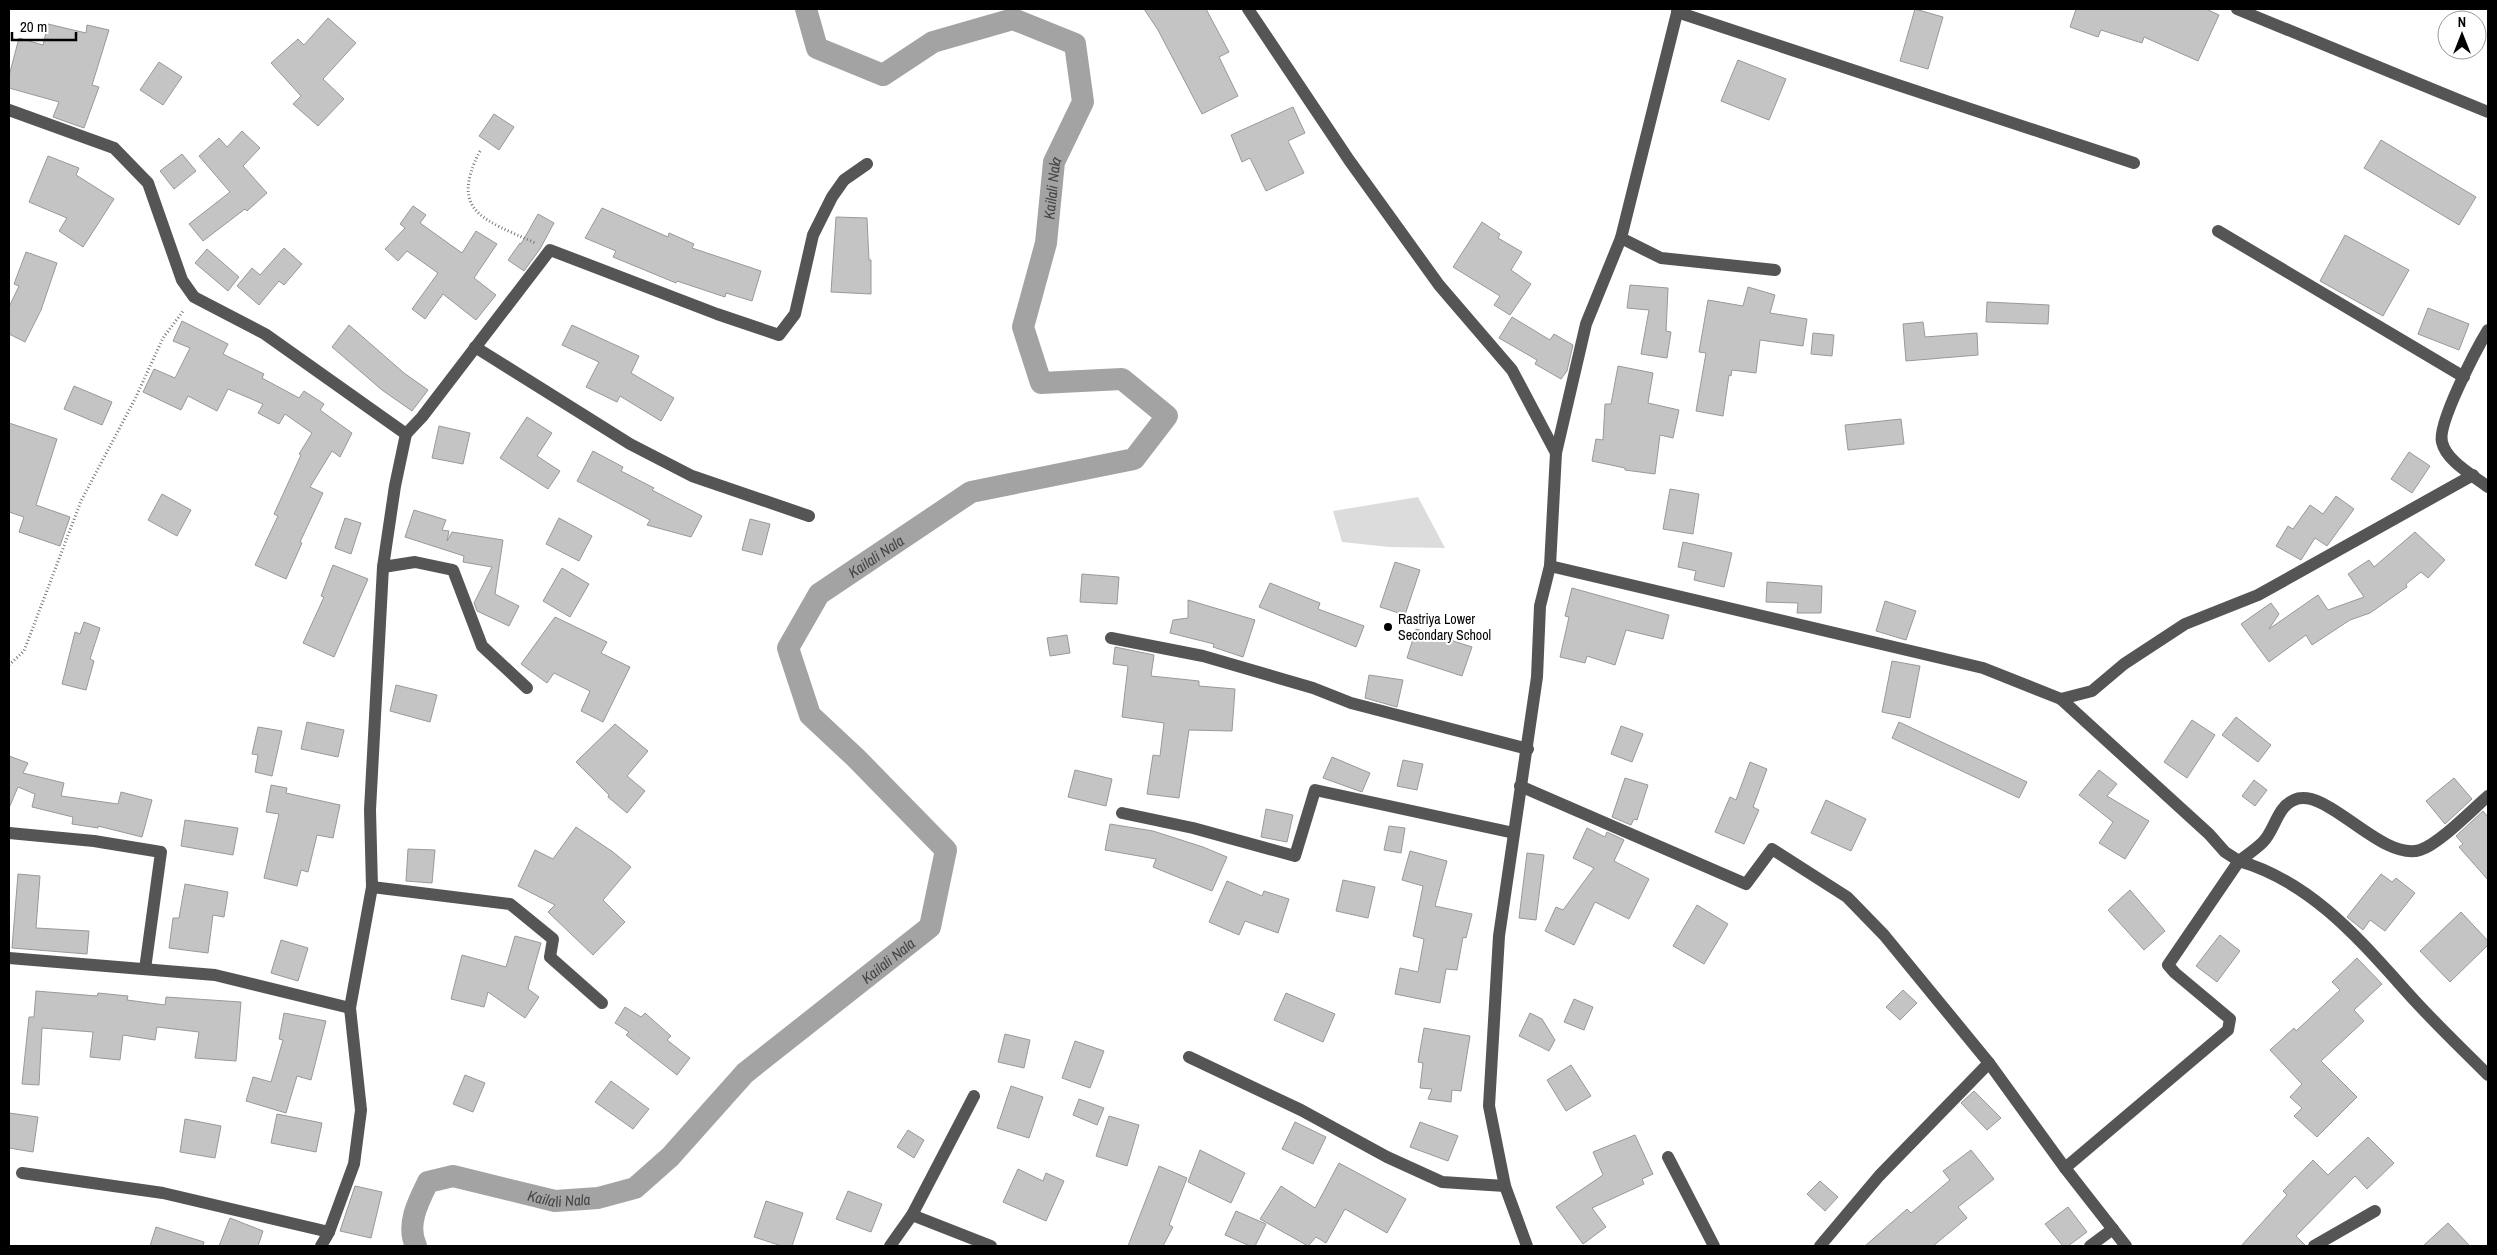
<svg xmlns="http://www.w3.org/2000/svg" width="2497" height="1255" viewBox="0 0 2497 1255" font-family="'Archivo Narrow',sans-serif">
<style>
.green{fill:#dcdcdc}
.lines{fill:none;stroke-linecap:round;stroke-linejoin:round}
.canal{stroke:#a3a3a3;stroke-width:22}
.building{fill:#c4c4c4;stroke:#999}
.path{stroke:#777;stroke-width:3;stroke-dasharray:1 2.5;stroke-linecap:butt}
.minor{stroke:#555;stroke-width:12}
.poi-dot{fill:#000;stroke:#fff;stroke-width:2}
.labels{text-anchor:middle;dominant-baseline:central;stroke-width:4;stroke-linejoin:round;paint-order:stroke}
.poi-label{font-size:14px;fill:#000;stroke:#fff;text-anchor:start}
.water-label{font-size:15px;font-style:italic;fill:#444;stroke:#fff}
</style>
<rect width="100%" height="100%" fill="#fff"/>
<polygon class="green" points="1418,497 1445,548 1389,547 1342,542 1333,511"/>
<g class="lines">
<path class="canal" id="s1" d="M416 1246C406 1225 418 1202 428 1182L453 1176 555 1201 598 1198 635 1188 670 1157 745 1073 930 927 946 850 856 758 810 715 788 648 819 594 971 492 1134 459 1167 416 1122 379 1041 383 1023 327 1046 243 1054 162 1083 102 1075 44 1013 19 933 42 883 75 817 48 806 9"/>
</g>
<g class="building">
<polygon points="1144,9 1206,9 1229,52 1219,57 1238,96 1202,114 1158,30"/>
<polygon points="1915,9 1943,17 1928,69 1900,61"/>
<polygon points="2076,9 2206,9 2219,15 2198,61 2144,37 2142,43 2101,30 2098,37 2070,27"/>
<polygon points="328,18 356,43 323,79 344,99 318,126 293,104 301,96 271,63 298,39 304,45"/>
<polygon points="48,24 86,33 87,25 109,30 92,85 99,87 84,128 53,117 59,102 9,88 9,76 19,38 43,45"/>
<polygon points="1738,60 1786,79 1769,120 1721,101"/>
<polygon points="159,62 182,77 163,105 140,90"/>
<polygon points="1293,107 1305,133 1288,141 1304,173 1266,191 1250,158 1242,162 1231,135"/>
<polygon points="494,114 514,127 499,150 479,136"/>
<polygon points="242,131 260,148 243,166 267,193 247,211 245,209 203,241 189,224 230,192 199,156 219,138 227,147"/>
<polygon points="2381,140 2476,197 2459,225 2364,168"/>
<polygon points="182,154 196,171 174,189 160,171"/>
<polygon points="48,156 79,168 76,175 114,199 83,247 59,231 67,218 29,202"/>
<polygon points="413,206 426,215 420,223 462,253 476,231 497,244 474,278 496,295 476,320 443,294 425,319 412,309 438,273 407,251 398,261 385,249 405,228 400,224"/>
<polygon points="602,208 668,237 669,233 694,244 692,248 761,271 752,301 726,293 725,297 677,281 676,283 613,257 616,251 585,238"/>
<polygon points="538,214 554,223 540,249 524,271 508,260 520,243 521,244"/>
<polygon points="836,217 867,218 869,260 871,260 871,294 831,292"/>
<polygon points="1482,222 1500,234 1498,238 1522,252 1511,270 1531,284 1510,315 1494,305 1500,296 1453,267"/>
<polygon points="2345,235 2409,270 2383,316 2320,281"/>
<polygon points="284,248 302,264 284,285 279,281 259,305 237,286 252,268 260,275"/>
<polygon points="207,249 239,277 228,291 195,263"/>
<polygon points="26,252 57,263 41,310 25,342 9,334 9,307 19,286 14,284"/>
<polygon points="1630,285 1668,288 1666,331 1671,332 1667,358 1641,354 1649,310 1627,308"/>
<polygon points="1748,287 1775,295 1770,313 1807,319 1803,346 1760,340 1756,373 1732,370 1731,376 1729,375 1723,416 1696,411 1706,353 1699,352 1708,300 1743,306"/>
<polygon points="1987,302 2049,305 2048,324 1986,322"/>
<polygon points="2428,308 2469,324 2459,350 2418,334"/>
<polygon points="1512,317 1550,340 1554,334 1573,345 1567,371 1561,379 1535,364 1537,360 1499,338"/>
<polygon points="182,321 228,344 223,354 264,374 262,378 299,398 304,391 324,404 320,410 352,433 340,457 332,451 310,487 323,493 300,542 302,543 286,579 255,565 278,516 274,514 301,455 299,454 312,433 285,414 279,424 258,413 263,404 228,389 217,411 188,396 181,410 143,392 154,369 175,378 190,348 173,341"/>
<polygon points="1923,322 1925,337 1977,333 1978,355 1906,361 1903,324"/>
<polygon points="349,325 404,373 428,390 412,411 382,390 332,347"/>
<polygon points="572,325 639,356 631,373 674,398 661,421 620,396 617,402 586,387 599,362 562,345"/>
<polygon points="1813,333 1834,335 1832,356 1811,354"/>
<polygon points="1618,366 1653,373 1648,403 1679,410 1673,438 1660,435 1655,474 1625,470 1625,468 1592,461 1596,439 1603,440 1605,404 1611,404"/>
<polygon points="74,386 112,402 102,425 64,409"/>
<polygon points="527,417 552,433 537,456 560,471 548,489 500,458"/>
<polygon points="1901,419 1904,444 1848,450 1845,425"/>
<polygon points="9,423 57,439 36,505 70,517 60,546 19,532 24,517 9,512"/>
<polygon points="439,426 470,433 463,464 432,458"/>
<polygon points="593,451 623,467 621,471 654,488 652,490 702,516 691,537 647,525 650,520 577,481"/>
<polygon points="2409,452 2430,466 2412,493 2391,479"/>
<polygon points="1670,489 1699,494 1693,534 1663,529"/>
<polygon points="162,494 191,510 177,536 148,520"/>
<polygon points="2336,496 2354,509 2327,546 2315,538 2301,560 2276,546 2288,526 2293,529 2310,505 2323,514"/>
<polygon points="414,510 446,520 442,530 449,531 447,541 452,532 503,540 495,594 519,606 509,626 477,611 474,603 492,567 463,562 464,556 405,537"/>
<polygon points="345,518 361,523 351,554 335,548"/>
<polygon points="559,518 592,536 579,561 546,544"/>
<polygon points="750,519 770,524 762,555 742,550"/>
<polygon points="2415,532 2445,560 2428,578 2421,572 2406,584 2407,587 2370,613 2350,620 2312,645 2306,635 2269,662 2241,624 2271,603 2279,614 2269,629 2318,595 2328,610 2364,597 2348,574 2369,560 2374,567"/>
<polygon points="1683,542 1732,553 1724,587 1694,580 1696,571 1678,567"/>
<polygon points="1395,562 1420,570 1405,615 1380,607"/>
<polygon points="333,565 368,579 334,657 303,643 324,597 321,596"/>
<polygon points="562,568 589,584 570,617 543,601"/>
<polygon points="1082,574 1119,577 1117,604 1080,602"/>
<polygon points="1767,582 1822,586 1821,613 1797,613 1798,603 1766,602"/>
<polygon points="1270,583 1320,603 1318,609 1364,626 1356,647 1259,607"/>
<polygon points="1572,588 1669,615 1663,639 1626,630 1615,665 1587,656 1585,663 1560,657 1569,617 1565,616"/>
<polygon points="1188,600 1255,620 1243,657 1213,647 1214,644 1170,633 1173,620 1188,618"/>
<polygon points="1885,601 1916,611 1906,640 1876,631"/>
<polygon points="555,617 607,642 601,653 630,667 603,722 581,711 590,691 554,673 547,683 521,664"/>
<polygon points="84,622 100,628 90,659 94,661 86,690 62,684 75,632 80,634"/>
<polygon points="1416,629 1472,647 1462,676 1407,658"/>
<polygon points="1067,635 1070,653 1050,656 1047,638"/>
<polygon points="1115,647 1154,655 1151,676 1199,681 1199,686 1235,689 1232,731 1189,730 1179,798 1147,794 1153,755 1160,756 1164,723 1122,717 1128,666 1113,664"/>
<polygon points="1892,661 1920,666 1910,718 1882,712"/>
<polygon points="1369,675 1403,680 1397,707 1365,698"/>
<polygon points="396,685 437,695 430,722 390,711"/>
<polygon points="2236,717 2271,745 2258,762 2222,735"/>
<polygon points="2192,720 2215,735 2187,778 2164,762"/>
<polygon points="307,722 344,730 338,757 301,749"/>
<polygon points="1899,722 2027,782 2019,798 1892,738"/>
<polygon points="615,724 648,751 627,776 645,791 627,813 608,797 609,795 576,762"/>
<polygon points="1621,726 1643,734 1632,762 1611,754"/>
<polygon points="258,727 282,731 272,776 255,772 258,755 252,754"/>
<polygon points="9,756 28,763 23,773 64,783 61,796 118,804 121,792 152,800 142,837 98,826 98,828 72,824 73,817 32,807 35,794 18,787 9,808"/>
<polygon points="1332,757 1370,773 1362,792 1323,778"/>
<polygon points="1403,760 1423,764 1417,790 1397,786"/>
<polygon points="1750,762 1767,769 1753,807 1759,810 1744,844 1715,832 1730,797 1736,800"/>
<polygon points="1075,770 1112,779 1106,806 1068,797"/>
<polygon points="2099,770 2117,784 2107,796 2149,821 2125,859 2099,843 2113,822 2079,795"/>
<polygon points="1625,778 1648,785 1637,820 1634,819 1631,825 1612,817"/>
<polygon points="2454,778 2472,799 2445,824 2426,801"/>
<polygon points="2254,780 2267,790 2255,806 2242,796"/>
<polygon points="271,785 287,788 286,793 340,805 333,838 317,835 308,872 301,870 297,886 264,878 279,814 266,812"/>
<polygon points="1826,800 1866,819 1851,851 1811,833"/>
<polygon points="1266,809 1293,815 1287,842 1261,837"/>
<polygon points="2483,811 2488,817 2488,880 2459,847 2463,844 2456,836"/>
<polygon points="185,820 238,828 233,855 181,846"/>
<polygon points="1110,824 1153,831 1203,847 1227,857 1212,891 1153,867 1156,859 1105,850"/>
<polygon points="1389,826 1405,828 1401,853 1384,850"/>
<polygon points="576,827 613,852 631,867 603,900 625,922 593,955 548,912 555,905 518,886 535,850 553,859"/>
<polygon points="1587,828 1605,837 1607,832 1624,840 1614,861 1649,879 1629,919 1595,902 1574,945 1545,931 1556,907 1563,910 1594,868 1573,858"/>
<polygon points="408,849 435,850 432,883 406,881"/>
<polygon points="1410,851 1447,861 1435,906 1472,914 1466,938 1463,937 1457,970 1446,969 1440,1003 1395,994 1400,968 1418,972 1424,939 1413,936 1423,886 1402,880"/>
<polygon points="1527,853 1544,855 1536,920 1519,918"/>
<polygon points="18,874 40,876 36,928 89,931 87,954 12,948"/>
<polygon points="2381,874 2392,882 2396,878 2415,893 2385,931 2370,920 2363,930 2347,917"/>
<polygon points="1343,880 1375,887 1368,918 1336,911"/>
<polygon points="1227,881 1262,896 1264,891 1289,899 1278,933 1245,921 1239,935 1209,922"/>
<polygon points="185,884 228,892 224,917 213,915 208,953 169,948 173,918 179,918"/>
<polygon points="2130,890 2165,931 2144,950 2108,910"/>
<polygon points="1697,905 1728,924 1704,964 1673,946"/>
<polygon points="2461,912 2488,941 2488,945 2450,982 2420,951"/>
<polygon points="2220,935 2240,951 2217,982 2196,966"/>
<polygon points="515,936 541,943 528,989 539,997 525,1018 488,992 484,1007 451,999 462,955 506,967"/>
<polygon points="281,940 308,948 298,981 271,973"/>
<polygon points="2357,958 2382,984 2354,1010 2364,1021 2321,1061 2357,1097 2317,1137 2294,1116 2302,1108 2290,1097 2302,1084 2270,1050 2294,1028 2296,1031 2340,990 2332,982"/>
<polygon points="1903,990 1917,1003 1900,1020 1886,1007"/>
<polygon points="36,991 97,996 98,993 128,996 127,1000 165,1005 166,997 241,1002 236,1061 195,1058 199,1032 157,1027 155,1040 123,1035 120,1060 90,1057 93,1032 42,1028 39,1085 22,1084 29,1017 34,1017"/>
<polygon points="1286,993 1335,1014 1323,1042 1274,1020"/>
<polygon points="1574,999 1593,1007 1584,1030 1564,1022"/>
<polygon points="625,1007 641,1017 645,1013 671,1036 667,1040 690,1058 677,1075 626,1035 629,1032 615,1023"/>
<polygon points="284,1013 326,1021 311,1080 297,1076 286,1113 246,1101 253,1077 271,1082 283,1040 279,1039"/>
<polygon points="1530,1013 1542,1019 1555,1040 1549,1051 1519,1036"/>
<polygon points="1424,1028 1470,1036 1461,1091 1452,1090 1451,1102 1428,1099 1432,1089 1420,1088 1423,1063 1418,1062"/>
<polygon points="1005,1034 1030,1040 1024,1068 998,1062"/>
<polygon points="1075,1041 1104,1051 1090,1088 1062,1078"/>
<polygon points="1571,1065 1591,1096 1566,1111 1547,1080"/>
<polygon points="465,1075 485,1083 473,1112 453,1104"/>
<polygon points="611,1081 649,1109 633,1129 595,1102"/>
<polygon points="1011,1086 1043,1097 1029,1138 997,1128"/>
<polygon points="1974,1091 2001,1118 1987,1130 1961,1103"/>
<polygon points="1079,1099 1104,1108 1097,1125 1073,1115"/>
<polygon points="9,1113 38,1117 33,1152 9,1148"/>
<polygon points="277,1114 322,1123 316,1152 271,1143"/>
<polygon points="1109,1116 1139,1125 1127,1166 1096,1156"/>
<polygon points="185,1119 221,1126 215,1158 180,1152"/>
<polygon points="1295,1122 1326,1137 1313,1164 1282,1149"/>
<polygon points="1420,1122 1458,1136 1448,1161 1410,1147"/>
<polygon points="908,1130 924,1140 914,1158 897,1147"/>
<polygon points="1635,1135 1653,1174 1642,1179 1644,1184 1592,1208 1606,1227 1583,1244 1556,1207 1603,1175 1593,1152"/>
<polygon points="2368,1137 2394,1163 2367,1189 2355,1176 2296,1236 2306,1246 2241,1246 2287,1195 2283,1191 2313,1160 2328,1175"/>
<polygon points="1200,1150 1245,1173 1231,1203 1188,1182"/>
<polygon points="1971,1150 1994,1179 1958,1207 1967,1218 1933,1246 1865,1246 1907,1209 1911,1213 1950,1180 1943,1171"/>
<polygon points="1339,1163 1406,1199 1387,1233 1345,1209 1326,1243 1316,1237 1308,1246 1260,1219 1281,1186 1315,1208"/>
<polygon points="1159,1166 1187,1178 1169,1225 1173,1227 1163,1246 1128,1246"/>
<polygon points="1018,1169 1043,1181 1046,1173 1064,1181 1046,1221 1003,1202"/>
<polygon points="1820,1181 1838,1197 1825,1211 1807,1194"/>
<polygon points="355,1186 382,1192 371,1238 340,1231"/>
<polygon points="848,1191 882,1204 871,1232 836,1219"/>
<polygon points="766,1201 803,1213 792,1246 782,1246 754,1237"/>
<polygon points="2068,1207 2087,1232 2068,1246 2063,1246 2045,1224"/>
<polygon points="1236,1211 1266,1224 1255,1246 1250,1246 1225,1235"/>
<polygon points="230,1218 263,1231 258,1246 219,1246"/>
<polygon points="2448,1223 2470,1246 2423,1246"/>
<polygon points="156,1227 204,1242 203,1246 150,1246"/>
</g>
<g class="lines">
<g class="path">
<path d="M480 151C448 213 486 220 535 243"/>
<polyline points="9,665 24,651 81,501 135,399 163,338 184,310"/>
</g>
<g class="minor">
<polyline points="1248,9 1349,160 1439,285 1512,370 1556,453"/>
<polyline points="2237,9 2488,112"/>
<polyline points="1677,12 2134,163"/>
<polyline points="9,110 114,148 148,183 182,280 194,297 265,334 406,434 395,486 383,567 370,810 372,887 350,1008 361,1110 354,1164 329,1232 321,1246"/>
<polyline points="2218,231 2464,377"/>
<polyline points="1621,238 1661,258 1775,270"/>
<path d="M2488 330C2477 348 2437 424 2442 442 2446 461 2474 476 2488 487"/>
<polyline points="475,347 630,444 692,476 809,516"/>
<polyline points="406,434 422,417 550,250 717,314 779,335 795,314 813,235 832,197 844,180 867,164"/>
<path d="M1550 566 1983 668 2061 699 2209 834 2225 852 2239 861C2247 855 2256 849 2263 842 2275 830 2277 807 2294 800 2326 785 2381 862 2420 850 2439 844 2472 810 2488 796"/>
<polyline points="383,567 415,562 453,570 482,646 527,688"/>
<polyline points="1111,638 1203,656 1313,688 1351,703 1528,749"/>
<polyline points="2061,699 2092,691 2124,664 2185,624 2258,595 2473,475"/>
<polyline points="1520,786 1746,884 1772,849 1847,897 1884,935 1989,1063"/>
<polyline points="1122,813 1193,828 1295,856 1315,790 1514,833"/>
<polyline points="9,833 94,841 161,852 145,969"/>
<polyline points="372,887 510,904 553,939 550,957 602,1003"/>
<polyline points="9,958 215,975 350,1008"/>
<polyline points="1189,1057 1301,1110 1387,1157 1442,1182 1505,1186"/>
<polyline points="1668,1157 1714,1246"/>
<path d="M2065 1168 2228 1030 2230 1019 2175 973 2168 965 2239 861C2315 883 2364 945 2415 1001 2439 1027 2464 1051 2488 1075"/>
<polyline points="22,1173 163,1193 329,1232"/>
<polyline points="912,1215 991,1246"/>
<polyline points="890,1246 912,1215 974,1096"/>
<polyline points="1527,1246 1505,1186 1489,1106 1499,936 1537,677 1540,606 1550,566 1556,453 1586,324 1621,238 1678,9"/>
<polyline points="1820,1246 1879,1176 1989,1063 2065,1168 2126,1246"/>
<polyline points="2090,1246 2113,1229"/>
<polyline points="2314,1246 2375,1211"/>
</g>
</g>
<circle class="poi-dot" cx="1388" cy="627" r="5"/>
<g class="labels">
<g class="poi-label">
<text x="1398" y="619">Rastriya Lower<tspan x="1398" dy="16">Secondary School</tspan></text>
</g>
<g class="water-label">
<text stroke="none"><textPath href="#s1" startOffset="1822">Kailali Nala</textPath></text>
<text stroke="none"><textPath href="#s1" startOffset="1146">Kailali Nala</textPath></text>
<text stroke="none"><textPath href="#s1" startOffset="621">Kailali Nala</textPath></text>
<text stroke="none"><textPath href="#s1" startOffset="202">Kailali Nala</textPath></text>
</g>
</g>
<rect width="2497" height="1255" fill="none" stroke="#000000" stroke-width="20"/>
<g transform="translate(2462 35)"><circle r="24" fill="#ffffff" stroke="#999999"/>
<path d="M0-4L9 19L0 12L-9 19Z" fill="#000000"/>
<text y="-8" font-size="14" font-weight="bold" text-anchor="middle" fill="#000000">N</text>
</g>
<path d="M12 32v8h64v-8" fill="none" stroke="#000000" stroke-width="2.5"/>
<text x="20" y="32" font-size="15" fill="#000000" stroke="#ffffff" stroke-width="4" paint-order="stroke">20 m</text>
</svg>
